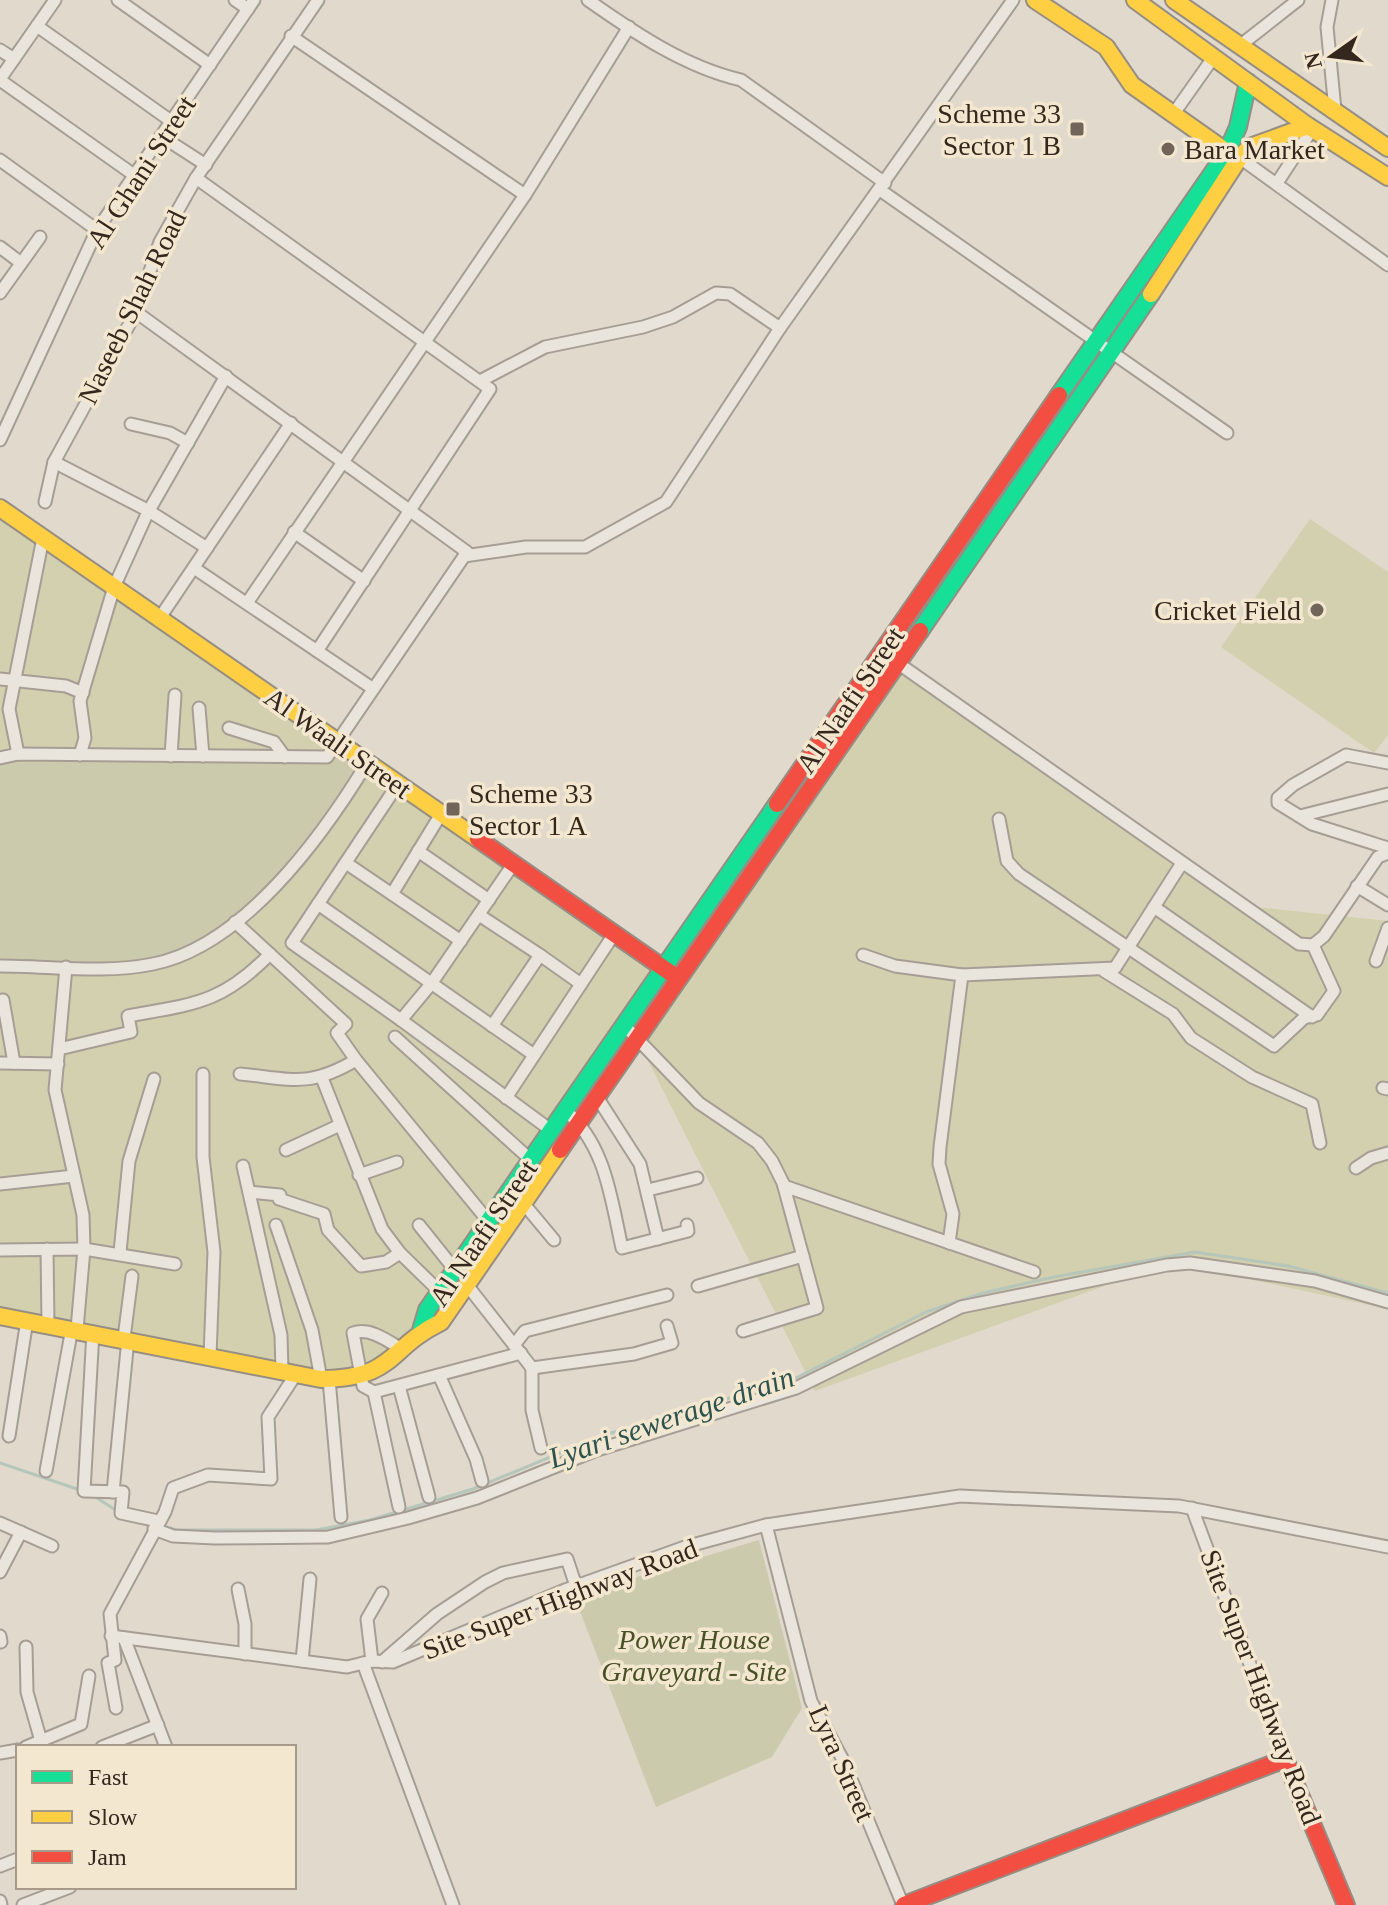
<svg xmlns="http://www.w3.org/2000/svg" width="1388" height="1905" viewBox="0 0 1388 1905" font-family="Georgia,serif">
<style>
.green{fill:#d2d0ae}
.cemetery{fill:#cccaad}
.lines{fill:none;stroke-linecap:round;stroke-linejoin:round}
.stream{stroke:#b6c6bb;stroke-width:3}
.street-casing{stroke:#a69e95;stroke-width:15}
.fast-casing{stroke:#968e84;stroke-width:20}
.slow-casing{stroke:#968e84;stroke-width:20}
.jam-casing{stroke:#968e84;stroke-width:20}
.street{stroke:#eae5dc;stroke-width:11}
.fast{stroke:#16e098;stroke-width:16}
.slow{stroke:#ffcf43;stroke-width:16}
.jam{stroke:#f24e42;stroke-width:16}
.poi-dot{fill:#71655a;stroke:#f3e7d0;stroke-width:3}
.labels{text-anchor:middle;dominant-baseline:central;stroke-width:7;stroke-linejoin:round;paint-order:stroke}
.poi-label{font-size:28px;fill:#34271d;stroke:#f3e7d0;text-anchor:end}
.street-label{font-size:28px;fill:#34271d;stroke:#f3e7d0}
.park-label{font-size:28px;font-style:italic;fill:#485025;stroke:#f3e7d0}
.water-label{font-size:30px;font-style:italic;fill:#2d534f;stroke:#f3e7d0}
</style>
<rect width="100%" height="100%" fill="#e1d9cb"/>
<g class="green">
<polygon points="0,508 663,967 403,1349 363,1386 124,1338 0,1306"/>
<polygon points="1310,519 1388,572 1388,735 1374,753 1221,647"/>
<polygon points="898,664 1245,906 1388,921 1388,1309 1170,1262 815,1391 636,1037"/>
</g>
<g class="cemetery">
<polygon points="336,747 367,768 337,820 310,853 214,943 189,959 128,973 0,971 0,763 19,760 327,763"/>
<polygon points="759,1540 802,1708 772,1757 656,1807 574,1596"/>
</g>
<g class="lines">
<g class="stream">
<polyline points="0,1463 80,1490"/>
<polyline points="94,1496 117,1511"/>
<polyline points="163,1526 177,1530 316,1530 370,1520 473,1489 601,1436 794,1379 926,1312 983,1293 1054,1277 1195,1252 1288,1266 1388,1293"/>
</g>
<g class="street-casing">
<g id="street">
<polyline points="118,0 210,65"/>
<polyline points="235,0 248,9"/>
<path d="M588 0C635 33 685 67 741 80L885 183"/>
<polyline points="1332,0 1327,27 1335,110"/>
<polyline points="37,26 171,121"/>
<polyline points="1242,44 1298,0"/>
<polyline points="0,50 14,59"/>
<polyline points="0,79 55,0"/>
<polyline points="0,80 134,175"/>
<polyline points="1172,116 1213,58"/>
<polyline points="161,136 206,165"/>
<polyline points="1236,155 1388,265"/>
<polyline points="0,160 97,230"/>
<polyline points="196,178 490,389 317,651"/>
<polyline points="1277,183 1313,128"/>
<polyline points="880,190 1227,433"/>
<polyline points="525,195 629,27"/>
<polyline points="0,247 21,263"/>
<polyline points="0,293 40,237"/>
<polyline points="480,381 545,347 643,327 673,317 716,293 730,294 780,328"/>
<polyline points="131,424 170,433 188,443"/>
<polyline points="0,440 97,230 254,0"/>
<polyline points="54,462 149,511 207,548"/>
<polyline points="45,502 54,462 136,312 160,242 196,178 318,0"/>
<polyline points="294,532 364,581"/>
<polyline points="464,556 526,547 585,547 666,502 780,328 1013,0"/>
<polyline points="194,568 372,688"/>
<polyline points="247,603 525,195 291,36"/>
<polyline points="159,619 291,423"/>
<polyline points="892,659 1299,944 1313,945 1324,936 1378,857 1388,853"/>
<polyline points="0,679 66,686 83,693"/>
<polyline points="199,708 203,756"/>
<polyline points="229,728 274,742 285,757"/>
<polyline points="18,754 9,709 43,538"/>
<polyline points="80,755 85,738 80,701 114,587 147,514 226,376"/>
<polyline points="171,756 175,695"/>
<polyline points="0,758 18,754 327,757 467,552 136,312"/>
<polyline points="1388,763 1346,755 1293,785 1278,798 1278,803 1312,824 1388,848"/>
<polyline points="398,784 292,943 401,1020 431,984 514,863"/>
<polyline points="1300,816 1388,794"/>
<polyline points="999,819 1007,861 1019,874 1274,1046 1304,1018 1317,1015 1334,991 1313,945"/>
<polyline points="418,851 489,900"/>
<polyline points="346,863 461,941"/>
<polyline points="1357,886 1388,905"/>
<polyline points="392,894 441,814"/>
<polyline points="318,904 534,1055"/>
<polyline points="1154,907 1312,1017"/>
<polyline points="479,915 540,955"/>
<polyline points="235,922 346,1024 337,1033 356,1060"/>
<polyline points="863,955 895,966 962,975 1115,968 1182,863"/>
<polyline points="1376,961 1388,928"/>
<path d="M0 966C50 966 104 974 153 964 243 946 322 837 367 763"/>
<polyline points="66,967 55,1090 83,1215 84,1249 77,1329"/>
<polyline points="1104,971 1173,1014 1191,1038 1252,1077 1312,1104 1320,1143"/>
<polyline points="3,1000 14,1063"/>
<polyline points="401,1020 552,1131"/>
<polyline points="492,1026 540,955 581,984"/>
<polyline points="625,1026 699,1103 758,1143 772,1161 783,1183 817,1308 743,1331"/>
<polyline points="395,1037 532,1161"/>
<path d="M59 1049 131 1032 128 1016C193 1004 221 1004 270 954"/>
<polyline points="0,1063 58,1064"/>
<polyline points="203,1074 203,1157 214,1252 210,1356"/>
<path d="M240 1074C292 1079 309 1088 356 1060L489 1222"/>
<polyline points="322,1078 382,1229 400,1253 440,1292"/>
<polyline points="1383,1088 1388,1089"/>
<polyline points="597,1097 640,1164 658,1239"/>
<polyline points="506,1098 614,934"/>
<path d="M566 1111C606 1146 611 1199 622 1248L688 1231 687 1225"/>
<polyline points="286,1150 340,1125"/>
<polyline points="243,1166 281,1335 282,1371"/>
<polyline points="1356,1168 1371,1158 1388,1153"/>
<polyline points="359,1175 397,1162"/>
<polyline points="0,1184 74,1176"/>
<polyline points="784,1186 1034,1272"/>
<polyline points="648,1190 697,1178"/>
<polyline points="249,1192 280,1195 279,1199 324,1214 328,1230 361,1266 386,1262 400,1253"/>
<polyline points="524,1204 554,1240"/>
<polyline points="276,1225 312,1330 321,1379"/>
<polyline points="419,1225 455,1270"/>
<polyline points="949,1243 953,1214 939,1164 940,1147 962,975"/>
<polyline points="47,1249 48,1324"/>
<polyline points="0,1250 84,1249 175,1264"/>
<polyline points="120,1252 129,1161 154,1079"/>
<polyline points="467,1285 532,1368 634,1354 672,1343 667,1326"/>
<polyline points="698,1286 803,1256"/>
<polyline points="93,1332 84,1491 123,1492 121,1513 158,1521"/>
<polyline points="124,1338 132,1276"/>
<polyline points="514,1345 525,1331 667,1295"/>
<path d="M403 1350C388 1341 370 1327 353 1333L363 1386 374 1392 521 1353"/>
<polyline points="532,1368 532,1410 541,1448"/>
<polyline points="439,1375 476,1459 482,1481"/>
<polyline points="329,1379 341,1517"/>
<polyline points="399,1386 429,1497"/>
<polyline points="374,1392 399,1507"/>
<polyline points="9,1436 27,1320"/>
<polyline points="46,1471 72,1328"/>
<polyline points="113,1492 128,1339"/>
<polyline points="1192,1508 1285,1759"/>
<polyline points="0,1523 52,1546"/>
<polyline points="766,1525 811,1701 843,1760 903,1905"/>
<polyline points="154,1529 173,1536 215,1538 328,1537 408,1518 477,1498 597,1450 796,1388 961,1307 1167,1265 1190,1263 1315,1281 1388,1302"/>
<polyline points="0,1572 21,1532"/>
<polyline points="238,1589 245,1624 245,1654"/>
<polyline points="0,1636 1,1642"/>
<polyline points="111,1636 347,1667 372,1661 393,1662 565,1590 685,1547 766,1525 960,1496 1179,1506 1388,1547"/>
<polyline points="124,1638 166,1747"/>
<polyline points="26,1647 27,1692 41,1741"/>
<polyline points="302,1661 310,1579"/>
<polyline points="372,1661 367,1619 382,1593"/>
<polyline points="382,1662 437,1614 485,1582 503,1573 567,1559 576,1586"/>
<polyline points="363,1663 453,1905"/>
<polyline points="116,1708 108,1663 115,1660 110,1614 165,1512 173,1488 208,1475 271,1479 268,1417 296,1374"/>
<polyline points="26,1747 81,1724 89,1676"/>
<polyline points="102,1747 158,1725"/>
<polyline points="0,1753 18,1750"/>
<polyline points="0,1866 18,1859"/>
<polyline points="0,1901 1,1905"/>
<polyline points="23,1905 70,1887"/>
</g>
</g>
<g class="fast-casing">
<g id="fast">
<polyline points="1059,395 1227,152 1238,127 1248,82"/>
<polyline points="920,631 1151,294"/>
<polyline points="421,1330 427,1310 777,804"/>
</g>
</g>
<g class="slow-casing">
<g id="slow">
<polyline points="1035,0 1106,47 1132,85 1227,152"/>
<polyline points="1135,0 1308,126 1388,177"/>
<polyline points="1174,0 1388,148"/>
<polyline points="1151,294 1240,157 1250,147 1308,126"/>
<polyline points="0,508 478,839"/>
<path d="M0 1316 321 1379C397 1378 386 1349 441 1322L560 1150"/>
</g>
</g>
<g class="jam-casing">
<g id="jam">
<polyline points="777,804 1059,395"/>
<polyline points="478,839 672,974"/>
<polyline points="560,1150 920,631"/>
<polyline points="904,1905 1285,1759 1346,1905"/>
</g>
</g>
<use href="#street" class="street"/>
<use href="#fast" class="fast"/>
<use href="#slow" class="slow"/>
<use href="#jam" class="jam"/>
</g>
<g class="poi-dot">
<rect x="1069" y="121" width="16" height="16" rx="4"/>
<circle cx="1168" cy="149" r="8"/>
<circle cx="1317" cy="610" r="8"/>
<rect x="445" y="801" width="16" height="16" rx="4"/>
</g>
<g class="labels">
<g class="poi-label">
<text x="1061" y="113">Scheme 33<tspan x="1061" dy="32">Sector 1 B</tspan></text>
<text x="1184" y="149" text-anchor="start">Bara Market</text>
<text x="1301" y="610">Cricket Field</text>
<text x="469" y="793" text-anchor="start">Scheme 33<tspan x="469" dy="32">Sector 1 A</tspan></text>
</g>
<g class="street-label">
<text transform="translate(141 172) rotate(-57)">Al Ghani Street</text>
<text transform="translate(132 307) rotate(-64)">Naseeb Shah Road</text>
<text transform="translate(850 700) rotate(-56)">Al Naafi Street</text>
<text transform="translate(338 743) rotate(35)">Al Waali Street</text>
<text transform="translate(483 1233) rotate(-56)">Al Naafi Street</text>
<text transform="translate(560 1599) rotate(-21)">Site Super Highway Road</text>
<text transform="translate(1261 1687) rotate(69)">Site Super Highway Road</text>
<text transform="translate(842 1763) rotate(66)">Lyra Street</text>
</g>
<g class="park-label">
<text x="694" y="1639">Power House<tspan x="694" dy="32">Graveyard - Site</tspan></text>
</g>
<g class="water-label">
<text transform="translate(671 1417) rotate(-19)">Lyari sewerage drain</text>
</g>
</g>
<rect x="16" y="1745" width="280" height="144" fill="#f3e7d0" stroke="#a79a88" stroke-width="2"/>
<rect x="32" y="1771" width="40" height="12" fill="#16e098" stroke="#a79a88" stroke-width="2"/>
<text x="88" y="1785" font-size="24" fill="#34271d">Fast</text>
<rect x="32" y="1811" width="40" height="12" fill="#ffcf43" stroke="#a79a88" stroke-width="2"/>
<text x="88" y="1825" font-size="24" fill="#34271d">Slow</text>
<rect x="32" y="1851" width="40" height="12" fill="#f24e42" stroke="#a79a88" stroke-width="2"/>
<text x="88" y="1865" font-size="24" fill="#34271d">Jam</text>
<g transform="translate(1332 56) rotate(256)" stroke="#f3e7d0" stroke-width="6" paint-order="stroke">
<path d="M0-6L14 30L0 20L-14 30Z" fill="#34271d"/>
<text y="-12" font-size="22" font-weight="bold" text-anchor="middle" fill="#34271d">N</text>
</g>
</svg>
